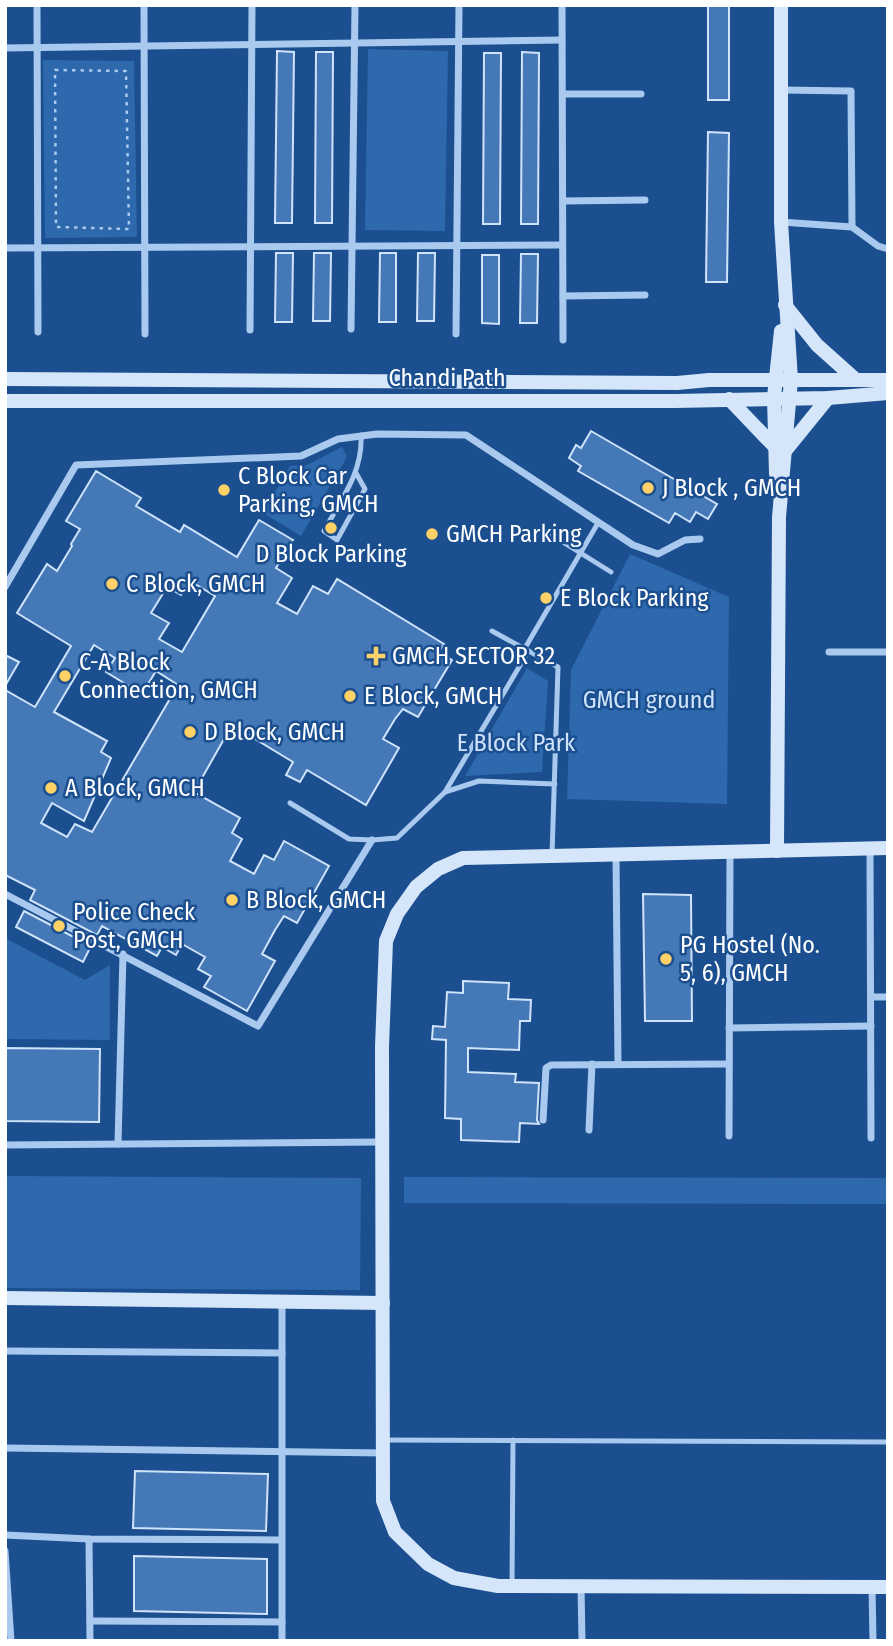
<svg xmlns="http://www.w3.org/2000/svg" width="893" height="1646" viewBox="0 0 893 1646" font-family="'Fira Sans Condensed',sans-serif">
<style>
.green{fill:#2e69ad}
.building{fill:#4478b7;stroke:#cfe3fa;stroke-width:2;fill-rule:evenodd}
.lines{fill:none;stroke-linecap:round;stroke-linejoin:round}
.path{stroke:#a9c9ee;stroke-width:2.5;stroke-dasharray:3.5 5;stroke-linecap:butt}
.lane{stroke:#a9c9ee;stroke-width:5}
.street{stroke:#a9c9ee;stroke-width:7}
.secondary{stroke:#d6e6fa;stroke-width:14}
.poi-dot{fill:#ffd166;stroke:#1b4f8f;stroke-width:2.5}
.labels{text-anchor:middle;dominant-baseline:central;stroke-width:5;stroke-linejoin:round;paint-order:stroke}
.street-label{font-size:24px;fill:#fff;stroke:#1b4f8f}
.poi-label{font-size:24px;fill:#fff;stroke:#1b4f8f;text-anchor:start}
.park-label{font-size:24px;fill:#cfe3fa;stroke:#1b4f8f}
</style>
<rect width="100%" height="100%" fill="#1b4f8f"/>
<g class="green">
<polygon points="368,49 448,51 445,231 365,230"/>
<polygon points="43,60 134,61 137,237 45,238"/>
<polygon points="342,447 347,457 301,536 263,513 290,466 307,465"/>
<polygon points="630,554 729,597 727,804 567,799 571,670"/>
<polygon points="527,668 548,681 542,772 465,776"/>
<polygon points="5,938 85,980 110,965 110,1040 5,1039"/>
<polygon points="5,1176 361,1178 360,1290 5,1288"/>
<polygon points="404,1177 888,1178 888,1204 404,1203"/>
</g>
<g class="building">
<rect x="708" y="5" width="21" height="95"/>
<polygon points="277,51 294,52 292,223 275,223"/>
<polygon points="316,52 333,52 332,223 315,223"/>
<polygon points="522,52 539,53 538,224 521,224"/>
<polygon points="484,53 501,53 500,224 483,224"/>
<polygon points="708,132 729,133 727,282 706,282"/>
<polygon points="276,253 293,253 292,322 275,322"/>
<polygon points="314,253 331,253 330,321 313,321"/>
<polygon points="380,253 396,253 396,322 379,322"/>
<polygon points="418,253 435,253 434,321 417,321"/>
<polygon points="521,254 538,254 537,323 520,323"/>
<polygon points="482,255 499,255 499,324 482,323"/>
<polygon points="591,431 717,504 708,519 696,512 690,522 675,513 669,523 578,471 581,466 569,458 576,445 581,448"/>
<path d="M96 471 141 498 136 506 180 532 184 525 237 557 259 520 293 540 276 568 292 578 277 603 297 614 313 586 328 594 337 579 444 644 439 652 452 660 418 717 403 709 395 719 383 739 399 748 366 805 307 770 300 782 286 775 293 762 232 725 194 792 240 818 232 833 242 839 230 861 254 874 264 855 274 860 284 841 329 866 297 923 284 916 275 930 262 954 275 961 247 1011 204 987 211 976 198 969 205 957 182 944 176 955 162 947 157 956 102 926 97 935 30 900 35 890 5 875V690L35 707 71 646 17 613 47 564 57 571 72 546 71 544 80 529 66 521ZM190 581 215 596 182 652 159 639 169 623 151 613 167 587 181 595ZM94 645 115 658 106 672 142 694 156 671 178 685 92 832 75 824 67 837 41 823 52 803 84 821 111 758 101 752 107 741 54 712Z"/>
<polygon points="5,655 19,662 5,686"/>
<polygon points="643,894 691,895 692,1021 645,1021"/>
<polygon points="24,911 91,946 83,962 16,927"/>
<polygon points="463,981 509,983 508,999 531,1000 530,1021 520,1021 519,1050 468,1048 468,1072 516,1074 515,1082 539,1083 537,1120 539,1124 520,1123 519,1142 461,1140 461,1119 445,1118 446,1040 432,1039 433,1026 445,1027 447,992 463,993"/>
<polygon points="5,1048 100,1049 99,1122 5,1121"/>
<polygon points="135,1471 268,1474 266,1531 133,1528"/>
<polygon points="134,1556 267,1559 267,1614 134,1611"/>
</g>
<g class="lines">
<polygon class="path" points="55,70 126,71 129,229 56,227"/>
<g class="lane">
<path d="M356 473 365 489 337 540 324 531C341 499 363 473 361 435"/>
<polyline points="550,534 611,572"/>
<polyline points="492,631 558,667 552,855"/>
<polyline points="445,792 525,657 525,648 598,523"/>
<polyline points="290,803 349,839 372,840 397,838 445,792 479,781 555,784"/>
<polyline points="383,1440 888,1442"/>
<polyline points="512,1586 513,1440"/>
</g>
<g class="street">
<polyline points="37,5 38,332"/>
<polyline points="144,5 145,334"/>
<polyline points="562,5 563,340"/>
<polyline points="5,48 562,40"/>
<polyline points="563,94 641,94"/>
<polyline points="563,201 645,200"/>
<polyline points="781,222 852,227 851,91 782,90"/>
<polyline points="852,227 878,246 888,249"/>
<polyline points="5,248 562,245"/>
<polyline points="563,296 645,295"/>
<polyline points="351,329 355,5"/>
<polyline points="250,330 252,5"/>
<polyline points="456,334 459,5"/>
<polyline points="5,587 76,465 301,456 338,439 377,434 466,435 633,545 658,554 685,540 700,539"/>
<polyline points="829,652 888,652"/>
<polyline points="870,849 871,1138"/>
<polyline points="616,855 618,1064"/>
<polyline points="5,894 258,1026 372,840"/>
<polyline points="871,997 888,997"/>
<polyline points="729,1028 871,1026"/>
<polyline points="543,1120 546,1068 551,1065 729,1064"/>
<polyline points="589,1130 592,1064"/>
<polyline points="729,1136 730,852"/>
<polyline points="118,1144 123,954"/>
<polyline points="5,1145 382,1142"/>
<polyline points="5,1351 282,1353"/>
<polyline points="5,1448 383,1453"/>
<polyline points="5,1535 89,1539 281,1540"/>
<polyline points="89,1539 90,1641"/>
<polyline points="5,1551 11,1641"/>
<polyline points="581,1586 582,1641"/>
<polyline points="872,1587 873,1641"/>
<polyline points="90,1621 282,1622"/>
<polyline points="282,1641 282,1302"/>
</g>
<g class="secondary">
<polyline points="785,305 817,345 855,379"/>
<polyline points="5,379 677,383 709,380 888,380"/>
<polyline points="729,399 774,446"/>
<polyline points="5,401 675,401 828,398 888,393"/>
<polyline points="785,451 828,398"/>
<polyline points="776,474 774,397 781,331"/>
<polyline points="888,848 463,858 438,869 416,887 397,914 386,941 382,1047 383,1501 395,1532 428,1564 454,1578 498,1586 888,1587"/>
<polyline points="777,851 779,517 791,380 781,222 781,5"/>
<polyline points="5,1298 383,1303"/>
</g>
</g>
<g class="poi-dot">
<circle cx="648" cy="488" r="7"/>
<circle cx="224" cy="490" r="7"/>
<circle cx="331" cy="528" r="7"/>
<circle cx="432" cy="534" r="7"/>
<circle cx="112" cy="584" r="7"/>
<circle cx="546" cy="598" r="7"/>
<path d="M372.5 645.5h7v7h7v7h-7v7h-7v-7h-7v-7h7z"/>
<circle cx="65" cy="676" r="7"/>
<circle cx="350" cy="696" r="7"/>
<circle cx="190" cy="732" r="7"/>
<circle cx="51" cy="788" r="7"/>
<circle cx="232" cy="900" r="7"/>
<circle cx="59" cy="926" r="7"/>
<circle cx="666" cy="959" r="7"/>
</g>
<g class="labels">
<g class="street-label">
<text x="447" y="378">Chandi Path</text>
</g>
<g class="poi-label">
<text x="238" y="476">C Block Car<tspan x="238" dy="28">Parking, GMCH</tspan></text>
<text x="662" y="488">J Block , GMCH</text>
<text x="446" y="534">GMCH Parking</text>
<text x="331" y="554" text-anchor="middle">D Block Parking</text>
<text x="126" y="584">C Block, GMCH</text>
<text x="560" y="598">E Block Parking</text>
<text x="392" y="656">GMCH SECTOR 32</text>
<text x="79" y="662">C-A Block<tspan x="79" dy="28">Connection, GMCH</tspan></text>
<text x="364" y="696">E Block, GMCH</text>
<text x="204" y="732">D Block, GMCH</text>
<text x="65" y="788">A Block, GMCH</text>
<text x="246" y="900">B Block, GMCH</text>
<text x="73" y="912">Police Check<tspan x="73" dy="28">Post, GMCH</tspan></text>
<text x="680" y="945">PG Hostel (No.<tspan x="680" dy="28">5, 6), GMCH</tspan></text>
</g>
<g class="park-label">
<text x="649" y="700">GMCH ground</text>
<text x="516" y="743">E Block Park</text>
</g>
</g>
<rect width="893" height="1646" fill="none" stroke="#ffffff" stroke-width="14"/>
</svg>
